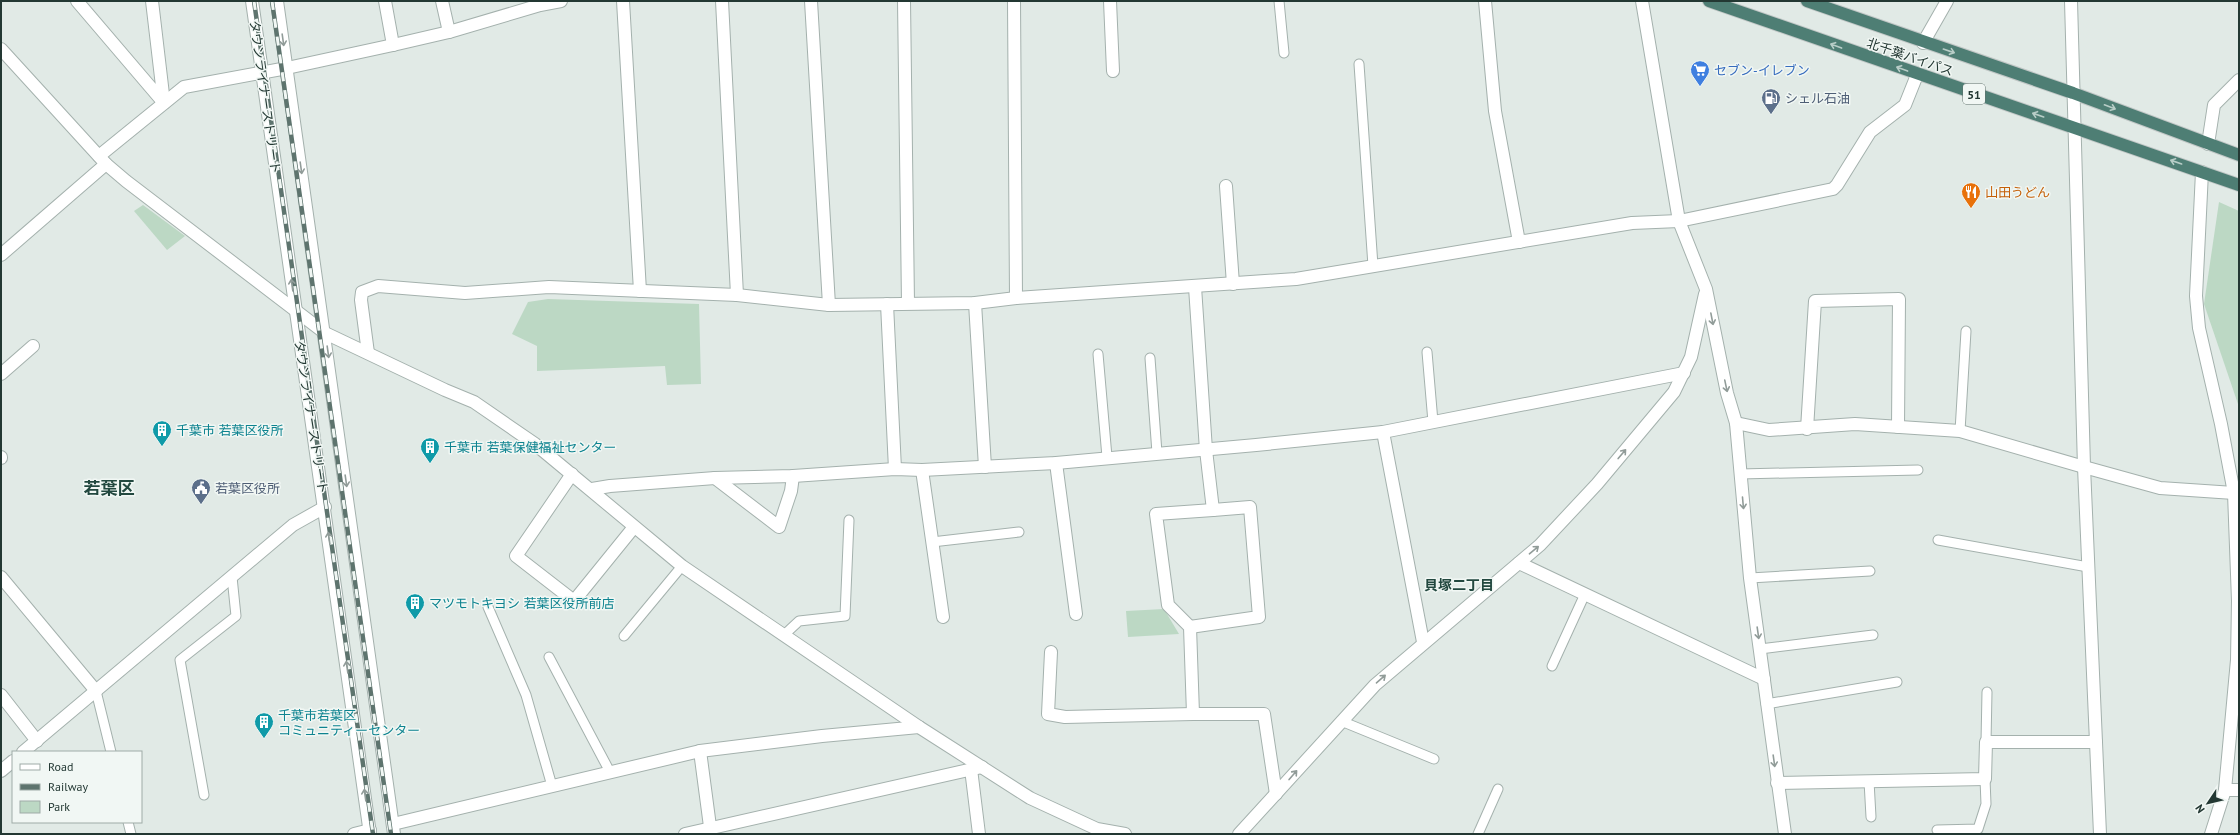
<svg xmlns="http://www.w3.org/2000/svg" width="2240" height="835" viewBox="0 0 2240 835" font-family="'PT Sans','Noto Sans JP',sans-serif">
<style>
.green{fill:#bcd8c4}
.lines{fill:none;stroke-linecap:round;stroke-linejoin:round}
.service-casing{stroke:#a4b1ad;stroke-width:11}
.minor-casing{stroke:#a4b1ad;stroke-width:14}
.tertiary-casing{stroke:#a4b1ad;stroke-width:14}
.trunk-casing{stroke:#c1c7c6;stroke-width:14}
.service{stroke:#fff;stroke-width:9}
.minor{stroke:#fff;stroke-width:12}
.tertiary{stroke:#fff;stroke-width:12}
.trunk{stroke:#4e7e74;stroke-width:12}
.rail-casing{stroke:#5e746e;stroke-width:4.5}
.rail{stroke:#f1f7f4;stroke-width:3;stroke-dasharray:9;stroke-linecap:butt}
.oneway{stroke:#919c99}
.oneway2{stroke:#b8cdc7}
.labels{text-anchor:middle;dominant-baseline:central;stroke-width:3;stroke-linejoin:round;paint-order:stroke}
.shield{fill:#f1f7f4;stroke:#61716d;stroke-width:1}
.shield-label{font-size:12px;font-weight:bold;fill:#233833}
.street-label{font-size:13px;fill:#233833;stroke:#f1f7f4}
.shop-label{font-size:13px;fill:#366cbe;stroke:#f1f7f4;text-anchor:start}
.service-label{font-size:13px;fill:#4e5e75;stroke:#f1f7f4;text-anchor:start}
.food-label{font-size:13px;fill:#c56008;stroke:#f1f7f4;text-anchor:start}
.culture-label{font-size:13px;fill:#0d838f;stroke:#f1f7f4;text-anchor:start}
.neighbourhood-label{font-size:14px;font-weight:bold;fill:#22483f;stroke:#f1f7f4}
.district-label{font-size:17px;font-weight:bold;fill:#22483f;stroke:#f1f7f4}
</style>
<rect width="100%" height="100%" fill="#e1eae6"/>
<g class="green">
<polygon points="2219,202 2239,211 2239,407 2204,304"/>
<polygon points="143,205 185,236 167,250 134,211"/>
<polygon points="548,299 699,304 701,384 667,385 665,366 537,371 537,346 512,334 528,302"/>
<polygon points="1164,609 1179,634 1128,637 1126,611"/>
</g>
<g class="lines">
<g class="service-casing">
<g id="service">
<polyline points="1279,1 1284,53"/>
<polyline points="1359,64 1373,266"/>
<polyline points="1427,352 1433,422"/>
<polyline points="1098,354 1107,457"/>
<polyline points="1150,358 1157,453"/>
<polyline points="1960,431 1966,331"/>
<polyline points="1740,474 1918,470"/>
<polyline points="1938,540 2088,567"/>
<polyline points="932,542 1019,532"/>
<polyline points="1750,578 1870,571"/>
<polyline points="488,607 526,695 552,786"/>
<polyline points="784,635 799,621 845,616 849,520"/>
<polyline points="624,636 682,566"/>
<polyline points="1760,649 1873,635"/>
<polyline points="549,657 610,772"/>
<polyline points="1552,666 1585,594"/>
<polyline points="96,691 111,752"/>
<polyline points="1766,704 1897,682"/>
<polyline points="1341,721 1434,759"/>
<polyline points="1986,742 1987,692"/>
<polyline points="1869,781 1871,817"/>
<polyline points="204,795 180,660 236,616 232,577"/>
<polyline points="128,822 131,834"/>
<polyline points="1937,830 1978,829 1986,804 1985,779"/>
<polyline points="1478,834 1498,789"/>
</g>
</g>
<g class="minor-casing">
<g id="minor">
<polyline points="77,1 164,103 152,1"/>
<polyline points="385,1 393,45"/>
<polyline points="442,1 449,32"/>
<polyline points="623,1 640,291"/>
<polyline points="722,1 737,295"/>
<polyline points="811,1 829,305"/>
<polyline points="904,1 908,303"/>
<polyline points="1014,1 1016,298"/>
<polyline points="1110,1 1113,71"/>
<polyline points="1485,1 1495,111 1519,242"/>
<polyline points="1642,1 1679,221 1706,289 1727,393 1736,423 1750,578 1785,834"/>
<polyline points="1923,43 1947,1"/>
<polyline points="1,49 106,164 126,181 325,333 445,390 474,402 535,444 682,566 919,727 1030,798 1097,829 1125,834"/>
<polyline points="2208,144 2214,105 2239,80"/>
<polyline points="99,156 184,87 287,68 393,45 449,32 540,5 561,1"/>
<polyline points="2202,172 2196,296 2199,328 2221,424 2234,493 2238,601 2237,660 2225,790 2211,834"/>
<polyline points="1226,186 1233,284"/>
<polyline points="1,255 106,164"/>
<polyline points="975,303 985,467"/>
<polyline points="887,304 895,469"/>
<polyline points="368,353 361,300 362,292 378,286 465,293 549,287 737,295 829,305 975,303 1016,298 1296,279 1632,223 1679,221 1833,189 1837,185 1870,132 1905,105 1917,75"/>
<polyline points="1,374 33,346"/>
<polyline points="1736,423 1769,430 1855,424 1960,431 2084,467 2160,488 2234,493"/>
<polyline points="1807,429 1815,301 1899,299 1898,427"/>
<polyline points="1383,432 1423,642"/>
<polyline points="1,457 1,458"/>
<polyline points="1056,463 1076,614"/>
<polyline points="922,470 943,617"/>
<polyline points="572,474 516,556 574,601 634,527"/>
<polyline points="715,478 779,527 791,491 793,476"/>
<polyline points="592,489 610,486 715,478 793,476 895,469 922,470 1056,463 1256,445 1383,432 1684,373"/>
<polyline points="1213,510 1156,514 1168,605 1190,627 1193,714 1264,714 1276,794"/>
<polyline points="1519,563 1764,679"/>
<polyline points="1,577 96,691"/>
<polyline points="1190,627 1259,617 1250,507 1213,510 1206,450 1195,287"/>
<polyline points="1051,652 1048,714 1065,717 1193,714"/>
<polyline points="1,695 37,741"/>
<polyline points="700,751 711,834"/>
<polyline points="971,769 979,834"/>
<polyline points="1777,783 1985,779 1986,742 2096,742"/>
<polyline points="2225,790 2239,790"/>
<polyline points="393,824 700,751 822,736 919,727"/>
<polyline points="354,834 370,830"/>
<polyline points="685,834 982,767"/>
<polyline points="1239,834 1375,685 1540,545 1597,484 1674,392 1691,357 1705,294"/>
</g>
</g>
<g class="tertiary-casing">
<g id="tertiary">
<polyline points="252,1 370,834"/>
<polyline points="277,1 394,834"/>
<polyline points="2071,1 2084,467 2100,834"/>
<polyline points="23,752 293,525 325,507"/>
<polyline points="1,771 13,761"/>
</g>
</g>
<g class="trunk-casing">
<g id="trunk">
<polyline points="1709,1 2239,185"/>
<polyline points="1807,1 2073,93 2239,155"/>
</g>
</g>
<use href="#service" class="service"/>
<use href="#minor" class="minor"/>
<use href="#tertiary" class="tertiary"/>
<use href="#trunk" class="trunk"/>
<g class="rail-casing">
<g id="rail">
<polyline points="254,1 373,834"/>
<polyline points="272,1 391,834"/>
</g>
</g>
<use href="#rail" class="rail"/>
</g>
<defs><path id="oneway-shaft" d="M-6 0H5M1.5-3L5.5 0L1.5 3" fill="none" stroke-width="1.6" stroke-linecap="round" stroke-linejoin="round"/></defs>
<g class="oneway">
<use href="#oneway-shaft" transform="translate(283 40) rotate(82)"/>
<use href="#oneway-shaft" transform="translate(301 168) rotate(82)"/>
<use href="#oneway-shaft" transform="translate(292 285) rotate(-98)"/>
<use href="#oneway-shaft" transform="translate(1712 319) rotate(79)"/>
<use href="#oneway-shaft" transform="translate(328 352) rotate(82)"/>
<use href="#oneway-shaft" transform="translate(1726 386) rotate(78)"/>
<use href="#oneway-shaft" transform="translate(1622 454) rotate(-50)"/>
<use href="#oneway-shaft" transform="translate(346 481) rotate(82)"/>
<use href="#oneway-shaft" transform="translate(1743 503) rotate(85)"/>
<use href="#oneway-shaft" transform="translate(329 538) rotate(-98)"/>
<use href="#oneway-shaft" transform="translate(1534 550) rotate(-40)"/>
<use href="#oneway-shaft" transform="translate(1758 633) rotate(82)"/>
<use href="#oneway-shaft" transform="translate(347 667) rotate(-98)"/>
<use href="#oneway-shaft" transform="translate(1381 679) rotate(-41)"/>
<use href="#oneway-shaft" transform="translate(1774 761) rotate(82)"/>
<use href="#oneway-shaft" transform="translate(1293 775) rotate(-49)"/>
<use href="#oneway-shaft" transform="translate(365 795) rotate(-98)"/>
</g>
<g class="oneway2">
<use href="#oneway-shaft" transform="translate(1836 46) rotate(-160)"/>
<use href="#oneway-shaft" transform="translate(1949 51) rotate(19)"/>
<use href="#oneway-shaft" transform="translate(1902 69) rotate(-160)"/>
<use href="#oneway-shaft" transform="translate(2110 107) rotate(21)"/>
<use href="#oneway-shaft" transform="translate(2038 115) rotate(-161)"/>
<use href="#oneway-shaft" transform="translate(2176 162) rotate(-161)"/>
</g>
<defs>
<g id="supermarket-pin" transform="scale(1)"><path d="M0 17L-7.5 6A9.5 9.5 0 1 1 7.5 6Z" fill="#3f7fe0" stroke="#f1f7f4"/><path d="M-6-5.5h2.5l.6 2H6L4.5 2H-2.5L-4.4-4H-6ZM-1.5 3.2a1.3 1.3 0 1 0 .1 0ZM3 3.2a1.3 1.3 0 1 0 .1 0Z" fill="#fff"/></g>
<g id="fuel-pin" transform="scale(1)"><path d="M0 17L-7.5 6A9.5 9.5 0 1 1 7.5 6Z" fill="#5c6f8a" stroke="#f1f7f4"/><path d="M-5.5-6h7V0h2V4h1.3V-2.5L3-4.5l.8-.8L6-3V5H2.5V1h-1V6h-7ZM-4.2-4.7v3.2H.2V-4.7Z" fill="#fff"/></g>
<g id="restaurant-pin" transform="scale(1)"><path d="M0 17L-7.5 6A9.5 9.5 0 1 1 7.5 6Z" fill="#e8710a" stroke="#f1f7f4"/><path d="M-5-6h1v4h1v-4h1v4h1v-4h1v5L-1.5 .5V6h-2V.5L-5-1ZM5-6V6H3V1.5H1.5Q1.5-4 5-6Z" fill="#fff"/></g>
<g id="building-pin" transform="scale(1)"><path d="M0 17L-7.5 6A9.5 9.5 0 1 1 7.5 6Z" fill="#0f9aa8" stroke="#f1f7f4"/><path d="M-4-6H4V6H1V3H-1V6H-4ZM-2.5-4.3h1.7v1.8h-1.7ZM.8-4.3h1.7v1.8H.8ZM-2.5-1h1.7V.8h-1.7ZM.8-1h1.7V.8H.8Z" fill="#fff"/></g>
<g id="civic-pin" transform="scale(1)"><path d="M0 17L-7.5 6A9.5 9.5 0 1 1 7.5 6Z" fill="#5c6f8a" stroke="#f1f7f4"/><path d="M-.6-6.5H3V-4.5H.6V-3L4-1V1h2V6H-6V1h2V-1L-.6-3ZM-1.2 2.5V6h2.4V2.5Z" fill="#fff"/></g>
</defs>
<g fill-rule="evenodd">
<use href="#supermarket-pin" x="1700" y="70"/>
<use href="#fuel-pin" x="1771" y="98"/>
<use href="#restaurant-pin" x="1971" y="192"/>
<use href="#building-pin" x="162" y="430"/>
<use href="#building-pin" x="430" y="447"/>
<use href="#civic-pin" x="201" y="488"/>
<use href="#building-pin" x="415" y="603"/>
<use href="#building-pin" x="264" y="722"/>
</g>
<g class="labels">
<rect class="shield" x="1963" y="84" width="22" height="20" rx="3"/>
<g class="shield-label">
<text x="1974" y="94">51</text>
</g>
<g class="street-label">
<text transform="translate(1910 57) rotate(19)">北千葉バイパス</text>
<text transform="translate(265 97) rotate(82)">タウンライナーストリート</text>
<text transform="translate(311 417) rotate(81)">タウンライナーストリート</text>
</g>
<g class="shop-label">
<text x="1714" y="70">セブン-イレブン</text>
</g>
<g class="service-label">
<text x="1785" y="98">シェル石油</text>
<text x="215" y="488">若葉区役所</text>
</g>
<g class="food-label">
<text x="1985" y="192">山田うどん</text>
</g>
<g class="culture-label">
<text x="176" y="430">千葉市 若葉区役所</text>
<text x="444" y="447">千葉市 若葉保健福祉センター</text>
<text x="429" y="603">マツモトキヨシ 若葉区役所前店</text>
<text x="278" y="715">千葉市若葉区<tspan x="278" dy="15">コミュニティーセンター</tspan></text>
</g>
<g class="neighbourhood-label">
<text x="1459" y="585">貝塚二丁目</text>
</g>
<g class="district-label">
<text x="109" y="488">若葉区</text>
</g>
</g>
<rect width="2240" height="835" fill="none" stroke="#233833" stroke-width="4"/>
<rect x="12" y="751" width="130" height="72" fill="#f1f7f4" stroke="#9faba7"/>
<rect x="20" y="764" width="20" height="6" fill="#ffffff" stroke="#9faba7"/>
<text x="48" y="771" font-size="12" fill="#233833">Road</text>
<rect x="20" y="784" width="20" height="6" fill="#5e746e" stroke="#9faba7"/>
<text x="48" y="791" font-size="12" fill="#233833">Railway</text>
<rect x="20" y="801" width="20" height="12" fill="#bcd8c4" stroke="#9faba7"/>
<text x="48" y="811" font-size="12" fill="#233833">Park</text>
<g transform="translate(2208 803) rotate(235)" stroke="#f1f7f4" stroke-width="3" paint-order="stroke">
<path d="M0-3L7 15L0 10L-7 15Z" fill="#233833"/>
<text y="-6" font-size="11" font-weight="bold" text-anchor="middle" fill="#233833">N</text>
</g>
</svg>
